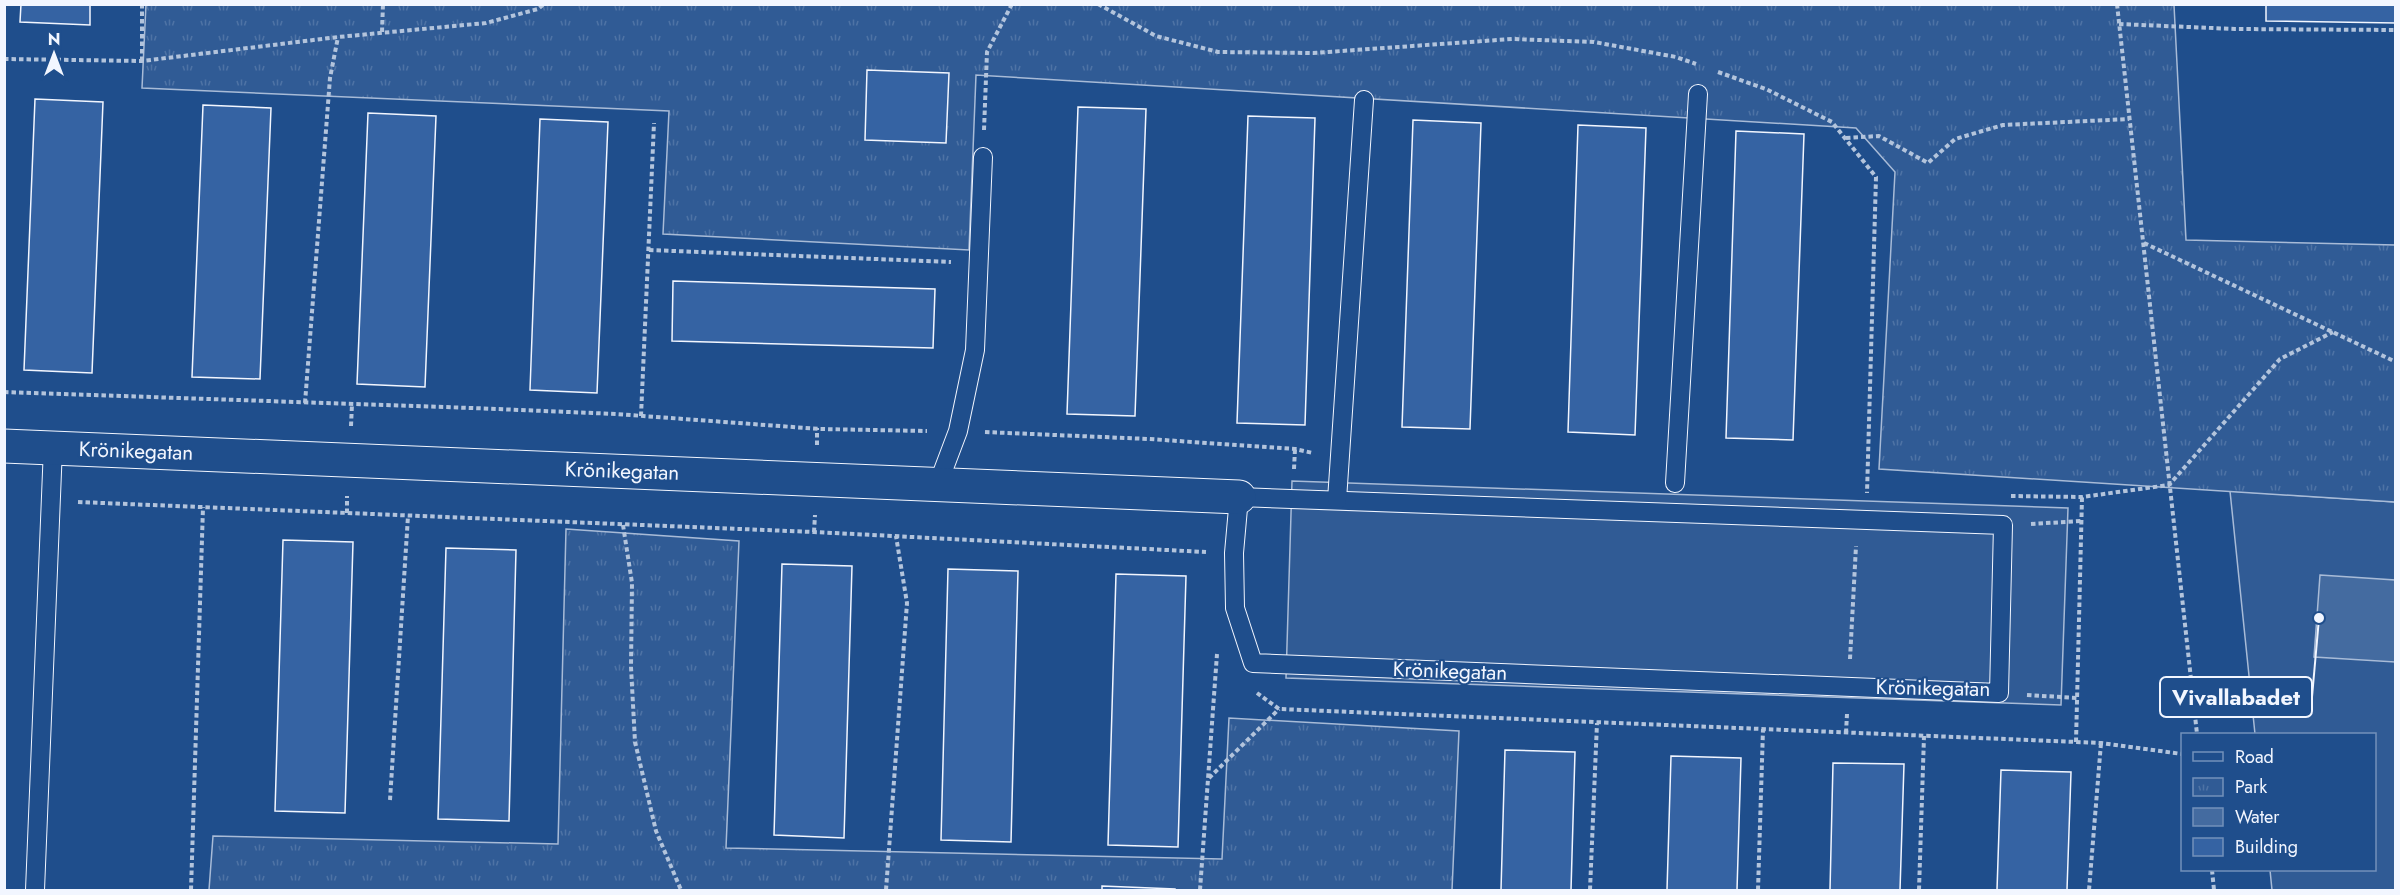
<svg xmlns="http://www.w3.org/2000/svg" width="2400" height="895" viewBox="0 0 2400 895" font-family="Jost,sans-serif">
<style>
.built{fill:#305b95;stroke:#a8bbd7;stroke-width:1.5}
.park{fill:url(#park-tufts);stroke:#a8bbd7;stroke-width:1.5}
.water{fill:#446ba0;stroke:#a8bbd7;stroke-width:1.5}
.building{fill:#3563a3;stroke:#f2f6ff;stroke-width:1.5}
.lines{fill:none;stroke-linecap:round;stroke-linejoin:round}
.service-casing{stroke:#f2f6ff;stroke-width:20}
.minor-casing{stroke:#f2f6ff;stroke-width:35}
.path{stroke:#b3c4dc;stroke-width:4;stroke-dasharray:4.5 3;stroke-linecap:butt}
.service{stroke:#1f4e8c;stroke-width:18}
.minor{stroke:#1f4e8c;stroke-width:33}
.labels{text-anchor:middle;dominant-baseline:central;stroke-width:4.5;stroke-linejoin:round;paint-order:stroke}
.street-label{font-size:21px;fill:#f2f6ff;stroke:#1f4e8c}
.leader{fill:none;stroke:#f2f6ff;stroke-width:2}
.callout-dot{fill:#f2f6ff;stroke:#1f4e8c;stroke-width:2}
.callout{fill:#1f4e8c;stroke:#f2f6ff;stroke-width:2}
.callout-label{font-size:22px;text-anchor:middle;font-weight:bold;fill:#f2f6ff}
</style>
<defs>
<pattern id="park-tufts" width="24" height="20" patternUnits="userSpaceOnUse" patternTransform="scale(1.5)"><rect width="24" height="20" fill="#305b95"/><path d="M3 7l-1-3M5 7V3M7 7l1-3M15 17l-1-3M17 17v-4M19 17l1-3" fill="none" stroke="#4e73a5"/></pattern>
</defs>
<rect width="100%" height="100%" fill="#1f4e8c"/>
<g class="built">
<polygon points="1292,481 2068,508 2061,705 1286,678"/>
<polygon points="2230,491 2395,502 2395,890 2272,890 2270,870 2374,870 2374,734 2255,734"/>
</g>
<g class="park">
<polygon points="146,4 2174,5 2186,240 2395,245 2395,502 1879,469 1895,172 1856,128 976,75 969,250 663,234 669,111 142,88"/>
<polygon points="566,529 739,541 726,848 1222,859 1229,718 1459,731 1452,890 209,890 213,836 558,844"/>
</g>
<polygon class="water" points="2320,575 2395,580 2395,662 2314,657"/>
<g class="building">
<polygon points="21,4 90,4 90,25 20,22"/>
<polygon points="2266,4 2396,4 2396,23 2266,21"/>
<polygon points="867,70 949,73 946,143 865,140"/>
<polygon points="35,99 103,102 92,373 24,370"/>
<polygon points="203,105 271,108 260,379 192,377"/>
<polygon points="1078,107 1146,109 1135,416 1067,414"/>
<polygon points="368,113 436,116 425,387 357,384"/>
<polygon points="1248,116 1315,118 1305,425 1237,423"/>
<polygon points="540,119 608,122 597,393 530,390"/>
<polygon points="1413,120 1481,123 1470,429 1402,427"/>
<polygon points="1578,125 1646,128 1635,435 1568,432"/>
<polygon points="1736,131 1804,134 1793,440 1726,438"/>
<polygon points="673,281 935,289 933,348 672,341"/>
<polygon points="283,540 353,542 345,813 275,811"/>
<polygon points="446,548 516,550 509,821 438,819"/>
<polygon points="782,564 852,566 844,838 774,835"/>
<polygon points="948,569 1018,571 1011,842 941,840"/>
<polygon points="1116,574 1186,576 1178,847 1108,845"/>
<polygon points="1505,750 1575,752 1571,890 1501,890"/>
<polygon points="1671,756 1741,758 1737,890 1667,890"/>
<polygon points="1833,763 1904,764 1900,890 1830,890"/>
<polygon points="2001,770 2071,772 2067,890 1997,890"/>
<polygon points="1102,886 1175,889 1175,890 1102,890"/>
</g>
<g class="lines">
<g class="service-casing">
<g id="service">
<polyline points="1675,483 1698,94"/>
<polyline points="938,484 958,431 975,350 983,157"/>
<polygon points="1239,497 2003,525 1999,693 1253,663 1235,608 1234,553"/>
<polyline points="1337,500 1364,100"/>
<polyline points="35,890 53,447"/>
</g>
</g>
<g class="minor-casing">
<polyline id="minor" points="4,446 1239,497"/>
</g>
<g class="path">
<polyline points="142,4 142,61"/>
<polyline points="1098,4 1156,36 1218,52 1313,53 1512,39 1594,42 1676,57 1696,64"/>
<polyline points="2117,4 2197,734"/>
<polyline points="2119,24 2235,29 2396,30"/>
<polyline points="382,32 383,4"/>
<polyline points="4,59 142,61 338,37 486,23 538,9 544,4"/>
<polyline points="1718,72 1766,89 1832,122 1876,177 1867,493"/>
<polyline points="984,130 987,52 1012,4"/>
<polyline points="1846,138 1879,136 1928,163 1955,139 2003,125 2129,119"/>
<polyline points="2144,243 2396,362"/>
<polyline points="649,250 951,262"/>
<polyline points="4,392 472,408 616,414 820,429 927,431"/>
<polyline points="305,403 330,78 338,37"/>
<polyline points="641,416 654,123"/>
<polyline points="351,426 352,404"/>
<polyline points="985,432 1149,439 1295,449 1313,453"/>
<polyline points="817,445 817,428"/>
<polyline points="1294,469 1295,449"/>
<polyline points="2011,496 2082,497 2169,485 2280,359 2333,332"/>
<polyline points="78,502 814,532 1206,552"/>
<polyline points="347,513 347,496"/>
<polyline points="2031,524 2082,521"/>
<polyline points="623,525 632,583 631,667 635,742 656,831 681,890"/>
<polyline points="814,532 815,515"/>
<polyline points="1850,659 1856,546"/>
<polyline points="1257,693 1279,709 2101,743 2182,754"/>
<polyline points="2027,695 2078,698"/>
<polyline points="1846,733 1847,714"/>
<polyline points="2076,742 2082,497"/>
<polyline points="1209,778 1279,709"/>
<polyline points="390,800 408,516"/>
<polyline points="2212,870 2214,890"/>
<polyline points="191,890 203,507"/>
<polyline points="886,890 907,603 896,536"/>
<polyline points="1200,890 1217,654"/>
<polyline points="1590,890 1597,723"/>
<polyline points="1758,890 1763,729"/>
<polyline points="1919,890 1924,736"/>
<polyline points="2089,890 2101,743"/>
</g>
<use href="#service" class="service"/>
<use href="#minor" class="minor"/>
</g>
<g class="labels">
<g class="street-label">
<text transform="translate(136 451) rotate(2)">Krönikegatan</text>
<text transform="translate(622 471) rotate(2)">Krönikegatan</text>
<text transform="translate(1450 671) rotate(2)">Krönikegatan</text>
<text transform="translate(1933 688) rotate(1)">Krönikegatan</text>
</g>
</g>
<path class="leader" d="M2319 618L2312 697"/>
<circle class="callout-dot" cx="2319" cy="618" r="6"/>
<rect class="callout" x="2160" y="677" width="152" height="40" rx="6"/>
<g class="callout-label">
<text x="2236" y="705">Vivallabadet</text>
</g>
<rect width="2400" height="895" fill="none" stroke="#f2f6ff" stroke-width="12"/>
<rect x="2181" y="733" width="195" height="138" fill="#1f4e8c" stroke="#7391ba" stroke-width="1.5"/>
<rect x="2193" y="752" width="30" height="9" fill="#1f4e8c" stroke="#7391ba" stroke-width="1.5"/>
<text x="2235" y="763" font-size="18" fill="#f2f6ff">Road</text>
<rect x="2193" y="778" width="30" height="18" fill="url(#park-tufts)" stroke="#7391ba" stroke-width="1.5"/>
<text x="2235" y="793" font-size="18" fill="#f2f6ff">Park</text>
<rect x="2193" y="808" width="30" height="18" fill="#446ba0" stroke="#7391ba" stroke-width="1.5"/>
<text x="2235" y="823" font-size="18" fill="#f2f6ff">Water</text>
<rect x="2193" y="838" width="30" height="18" fill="#3563a3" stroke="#7391ba" stroke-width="1.5"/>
<text x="2235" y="853" font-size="18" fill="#f2f6ff">Building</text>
<g transform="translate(54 54)" stroke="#1f4e8c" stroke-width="4.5" paint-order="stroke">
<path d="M0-4.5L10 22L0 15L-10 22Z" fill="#f2f6ff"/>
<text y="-9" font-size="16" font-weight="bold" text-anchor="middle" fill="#f2f6ff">N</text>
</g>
</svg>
